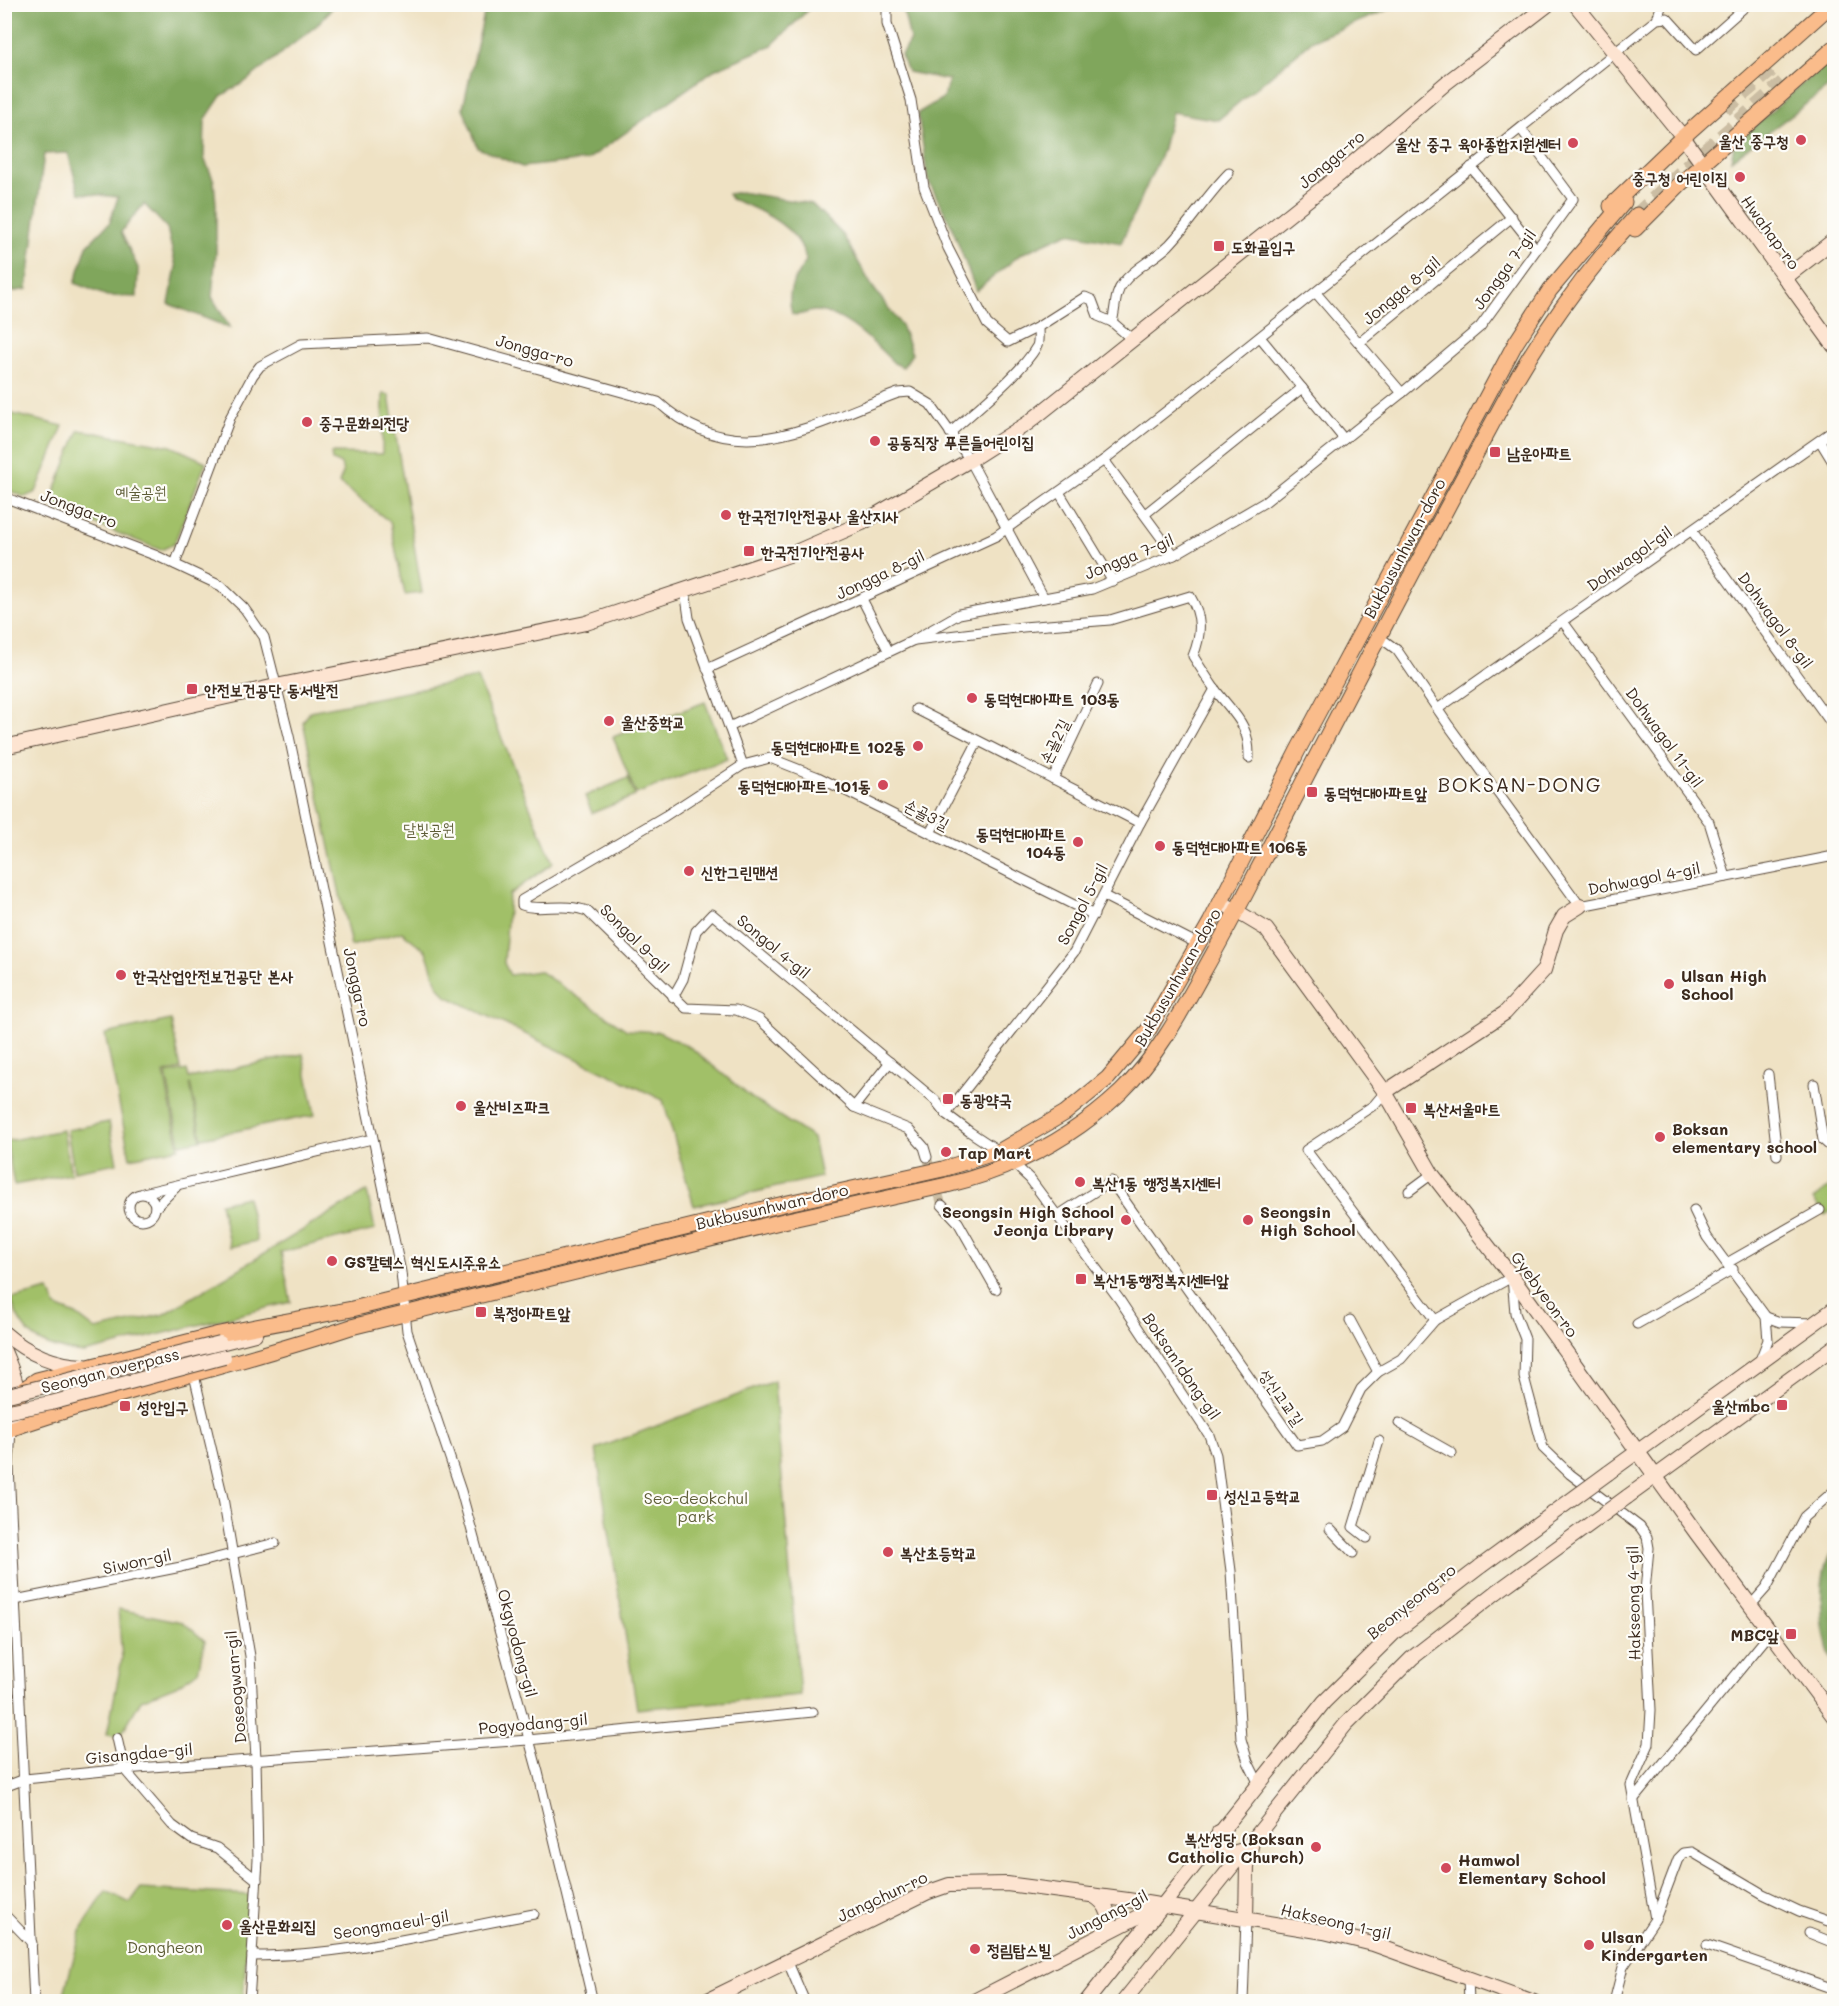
<svg xmlns="http://www.w3.org/2000/svg" width="1839" height="2006" viewBox="0 0 1839 2006" font-family="Mali,'Poor Story',sans-serif">
<style>
.green{fill:#a1c068;stroke:#6e7543;stroke-width:1.5}
.forest{fill:#80a65c;stroke:#5e683d;stroke-width:1.5}
.lines{fill:none;stroke-linecap:round;stroke-linejoin:round}
.street-tunnel{stroke:#cbbda3;stroke-width:9;stroke-dasharray:9 4.5;stroke-linecap:butt}
.primary-tunnel{stroke:#cbbda3;stroke-width:15;stroke-dasharray:15 8;stroke-linecap:butt}
.street-casing{stroke:#564637;stroke-width:11}
.secondary-casing{stroke:#564637;stroke-width:16}
.primary-casing{stroke:#564637;stroke-width:17}
.street{stroke:#fff;stroke-width:9}
.secondary{stroke:#fde4d1;stroke-width:14}
.primary{stroke:#fabc8b;stroke-width:15}
.secondary-bridge-casing{stroke:#564637;stroke-width:16;stroke-linecap:butt}
.primary-bridge-casing{stroke:#564637;stroke-width:17;stroke-linecap:butt}
.secondary-bridge{stroke:#fde4d1;stroke-width:14}
.primary-bridge{stroke:#fabc8b;stroke-width:15}
.poi-dot{fill:#d1495b;stroke:#fdfcf7;stroke-width:2}
.labels{text-anchor:middle;dominant-baseline:central;stroke-width:4.5;stroke-linejoin:round;paint-order:stroke}
.poi-label{font-size:16px;font-weight:bold;fill:#3b2a1e;stroke:#fdfcf7;text-anchor:start}
.street-label{font-size:16px;fill:#3b2a1e;stroke:#fdfcf7}
.park-label{font-size:16px;fill:#5f5e38;stroke:#fdfcf7}
.quarter-label{font-size:20px;letter-spacing:1.5px;fill:#3b2a1e;stroke:#fdfcf7}
</style>
<rect width="100%" height="100%" fill="#fdfcf7"/>
<filter id="ink" filterUnits="userSpaceOnUse"><feTurbulence type="fractalNoise" baseFrequency=".0167" numOctaves="2"/><feDisplacementMap in="SourceGraphic" scale="12" xChannelSelector="R" yChannelSelector="G"/><feConvolveMatrix kernelMatrix="1 2 1 2 8 2 1 2 1" color-interpolation-filters="sRGB"/></filter>
<filter id="wash" filterUnits="userSpaceOnUse"><feTurbulence type="fractalNoise" baseFrequency=".008" numOctaves="4" result="noise"/><feDisplacementMap in="SourceGraphic" scale="24" xChannelSelector="R" yChannelSelector="G"/><feGaussianBlur stdDeviation="1.35" result="paint"/><feColorMatrix in="noise" values="0 0 0 0 0 0 0 0 0 0 0 0 0 0 0 0 0 1.4 0 .05"/><feComposite in="paint" operator="in"/></filter>
<g filter="url(#wash)">
<rect width="100%" height="100%" fill="#efe2c4"/>
<g class="green">
<polygon points="383,394 389,395 422,593 405,595 390,522 339,483 343,473 341,464 332,460 331,453 382,454"/>
<polygon points="4,412 63,426 36,492 25,497 5,489"/>
<polygon points="79,430 171,446 206,462 174,544 161,550 56,509 51,500"/>
<polygon points="477,678 553,863 509,895 504,963 510,975 539,971 627,1030 659,1032 691,1048 753,1099 813,1138 821,1177 694,1206 663,1100 446,996 437,984 426,951 402,932 351,946 303,722 310,711"/>
<polygon points="705,702 727,759 636,794 613,737"/>
<polygon points="628,778 635,796 592,813 585,796"/>
<polygon points="171,1020 181,1069 164,1073 179,1148 130,1158 105,1034"/>
<polygon points="303,1054 315,1115 202,1138 190,1083 201,1140 180,1144 166,1074 187,1070 189,1078"/>
<polygon points="109,1122 117,1163 74,1171 67,1130"/>
<polygon points="63,1130 71,1174 14,1185 6,1141"/>
<polygon points="1834,1184 1834,1209 1825,1215 1813,1199"/>
<path d="M367 1191 375 1230 281 1252 291 1302 84 1353C44 1348 23 1340 11 1299L49 1290 56 1307 76 1315 96 1330 165 1314Z"/>
<polygon points="247,1197 257,1241 230,1247 220,1203"/>
<polygon points="774,1381 800,1695 637,1709 596,1449"/>
<polygon points="118,1609 183,1622 205,1641 198,1671 176,1686 141,1700 120,1736 107,1734 122,1659"/>
<polygon points="140,1889 250,1895 243,2001 62,2001 82,1928 106,1891 130,1903"/>
</g>
<g class="forest">
<polygon points="5,4 335,5 316,26 245,82 221,96 205,120 204,158 214,181 216,204 216,252 212,297 230,328 169,304 176,267 167,228 144,204 121,232 138,268 137,297 107,296 75,283 87,246 110,222 118,197 79,193 68,153 44,154 27,289 5,293"/>
<polygon points="486,5 486,4 810,5 809,9 772,45 714,70 587,160 522,167 478,148 463,108"/>
<polygon points="909,5 1400,5 1313,40 1218,120 1172,112 1162,152 1121,243 1068,233 1021,254 976,291 952,227 928,180 918,113 943,98 949,80 908,72 901,55 910,40 904,13"/>
<polygon points="1834,55 1834,83 1731,160 1734,145"/>
<path d="M740 192 812 204 843 235 872 286 901 325 912 354 903 367 894 363C876 345 843 311 815 311 806 311 801 317 792 314 786 291 793 280 806 261 802 228 759 209 731 199L728 194Z"/>
<path d="M1834 1549V1664C1820 1641 1815 1570 1834 1549Z"/>
</g>
</g>
<g filter="url(#ink)">
<g class="lines">
<polyline class="street-tunnel" points="927,1157 942,1205"/>
<g class="primary-tunnel">
<polyline points="1725,109 1771,70"/>
<polyline points="1637,215 1691,163 1783,83"/>
</g>
<g class="street-casing">
<g id="street">
<polyline points="887,4 887,24 911,100 924,187 948,248 987,324 1008,342 1038,327 1085,297 1092,300 1098,316 1112,322 1133,340"/>
<polyline points="1657,19 1662,4"/>
<polyline points="1471,167 1536,249"/>
<polyline points="1316,293 1402,393"/>
<path d="M1112 322C1116 309 1114 294 1123 283 1135 267 1155 259 1169 245 1191 222 1207 195 1229 173"/>
<polyline points="1260,337 1344,439"/>
<polyline points="1359,343 1512,217"/>
<path d="M950 433C976 409 1020 375 1037 346 1039 341 1038 333 1038 327"/>
<polyline points="1820,441 1834,464"/>
<polyline points="1104,460 1174,555"/>
<polyline points="1059,492 1113,581"/>
<polyline points="4,497 157,556 221,586 244,608 264,637 289,736 401,1272 407,1331 461,1491 538,1772 593,2002"/>
<polyline points="1145,514 1302,388"/>
<polyline points="1692,531 1834,727"/>
<path d="M175 564 230 418 253 375 260 366 301 344 428 338 658 402C737 474 813 424 898 393L910 392 930 404 970 460 1044 598"/>
<polyline points="685,590 689,618 743,765"/>
<polyline points="862,599 888,650"/>
<polyline points="1564,623 1709,822 1726,877"/>
<polyline points="1378,636 1397,650 1449,726 1580,906 1834,856"/>
<path d="M915 640 1023 627 1110 620 1190 596C1202 616 1202 634 1193 656 1200 667 1207 678 1214 688 1233 714 1250 723 1249 758"/>
<polyline points="707,669 996,536 1104,460 1178,402 1657,19 1667,18 1696,50 1748,4"/>
<polyline points="1439,708 1834,430"/>
<polyline points="916,709 1140,823"/>
<polyline points="729,727 912,641 959,614 1092,589 1174,555 1265,502 1402,393 1480,327 1573,199 1521,129"/>
<polyline points="1053,779 1098,684"/>
<polyline points="930,833 978,741"/>
<polyline points="1104,896 1198,944"/>
<polyline points="673,997 683,979 696,931 712,914 935,1100 946,1114 970,1132 1002,1153"/>
<polyline points="1768,1074 1777,1155"/>
<polyline points="1814,1084 1823,1140 1834,1150"/>
<polyline points="1385,1092 1374,1105 1306,1150 1435,1320"/>
<polyline points="854,1107 890,1062"/>
<polyline points="946,1114 1074,952 1140,823 1215,689"/>
<path d="M927 1157 924 1147 908 1129 854 1107 759 1019 736 1010 686 1008 587 911C565 902 539 912 522 905V900L665 816 743 765 770 758 818 777 1094 915"/>
<polyline points="1012,1162 1030,1179 1119,1299 1209,1435 1216,1455 1231,1571 1241,1739 1248,1762 1258,1782"/>
<polyline points="1409,1191 1432,1174"/>
<polyline points="143,1193 372,1139"/>
<circle cx="142" cy="1207" r="13"/>
<polyline points="942,1205 958,1222 996,1289"/>
<polyline points="155,1208 176,1187"/>
<polyline points="1694,1210 1707,1237 1766,1317 1768,1340 1760,1360"/>
<polyline points="1057,1216 1111,1181 1297,1445 1322,1441 1342,1427 1361,1389 1378,1372 1401,1359 1435,1320 1512,1277 1515,1313 1525,1339 1524,1377 1543,1448 1570,1474 1640,1527 1647,1537 1649,1548 1645,1591 1651,1710 1649,1744 1631,1785 1655,1919 1623,1967 1614,2002"/>
<polyline points="1727,1263 1820,1210"/>
<polyline points="1766,1317 1780,1322 1814,1323"/>
<polyline points="1350,1320 1378,1372"/>
<polyline points="1637,1324 1733,1269"/>
<polyline points="194,1375 223,1498 250,1656 256,1758 258,1860 249,2002"/>
<polyline points="1399,1423 1452,1453"/>
<polyline points="11,1426 9,1467 34,2002"/>
<polyline points="1330,1529 1353,1553"/>
<polyline points="1367,1538 1353,1527 1379,1441"/>
<polyline points="1751,1605 1767,1587 1804,1517 1834,1491"/>
<polyline points="4,1606 15,1600 181,1567 275,1543"/>
<polyline points="117,1738 124,1769 172,1825 191,1839 217,1848 257,1880"/>
<polyline points="4,1787 25,1779 124,1769 528,1740 813,1712"/>
<polyline points="1633,1800 1771,1632"/>
<polyline points="4,1914 32,1943"/>
<polyline points="1656,1917 1678,1859 1684,1853 1692,1852 1763,1894 1799,1911 1834,1923"/>
<polyline points="1809,1933 1834,1943"/>
<polyline points="1707,1945 1834,1989"/>
<path d="M252 1956C346 1956 441 1931 534 1914"/>
<polyline points="787,1960 805,2002"/>
<polyline points="1468,1978 1469,2002"/>
<polyline points="1243,2002 1246,1920"/>
</g>
</g>
<g class="secondary-casing">
<g id="secondary">
<polyline points="1575,4 1683,137 1834,346"/>
<polyline points="1785,278 1834,240"/>
<polyline points="4,747 276,686 586,623 789,555 862,523 970,460 1028,423 1340,174 1446,83 1549,4"/>
<polyline points="1221,902 1266,929 1385,1092 1432,1174 1512,1277 1697,1534 1834,1717"/>
<polyline points="1385,1092 1505,1013 1544,970 1556,930 1564,916 1580,906"/>
<path d="M4 1333C27 1353 54 1365 84 1366"/>
<polyline points="220,1343 255,1334"/>
<path d="M4 1351C14 1376 30 1407 4 1429"/>
<polyline points="1608,1473 1834,1309"/>
<polyline points="1627,1497 1834,1347"/>
<polyline points="1219,1832 1218,1842 1223,1850 1233,1853 1243,1850"/>
<path d="M1092 1895C1109 1904 1115 1921 1101 1936"/>
<polyline points="1246,1920 1247,1864 1252,1842"/>
<polyline points="704,2002 926,1893 949,1885 1007,1884 1128,1900 1324,1932 1373,1944 1534,2002"/>
<polyline points="972,2002 1157,1907"/>
<polyline points="1086,2002 1324,1702 1394,1633 1481,1566"/>
<polyline points="1123,2002 1346,1724 1412,1658 1498,1591"/>
</g>
</g>
<g class="primary-casing">
<g id="primary">
<polyline points="1611,206 1683,137 1832,4"/>
<polyline points="1635,229 1679,185 1834,48"/>
<polyline points="943,1169 1000,1151 1065,1113 1108,1078 1149,1029 1210,923 1298,750 1515,344 1550,290 1624,202"/>
<path d="M947 1185C1014 1169 1071 1139 1121 1092 1156 1058 1179 1016 1202 974 1230 925 1255 875 1281 825 1359 674 1437 524 1518 376 1552 318 1592 265 1637 215"/>
<polyline points="4,1413 24,1389 37,1380 219,1334 352,1309 788,1203 916,1175"/>
<path d="M4 1431C118 1391 237 1365 351 1327L792 1219 920 1191"/>
</g>
</g>
<use href="#street" class="street"/>
<use href="#secondary" class="secondary"/>
<use href="#primary" class="primary"/>
<g class="secondary-bridge-casing">
<g id="secondary-bridge">
<polyline points="4,1396 220,1343"/>
<polyline points="4,1412 51,1403 224,1357"/>
<polyline points="1481,1566 1608,1473"/>
<polyline points="1498,1591 1627,1497"/>
</g>
</g>
<g class="primary-bridge-casing">
<g id="primary-bridge">
<polyline points="916,1175 943,1169"/>
<polyline points="920,1191 947,1185"/>
</g>
</g>
<use href="#secondary-bridge" class="secondary-bridge"/>
<use href="#primary-bridge" class="primary-bridge"/>
</g>
</g>
<g class="poi-dot">
<circle cx="1801" cy="140" r="6"/>
<circle cx="1573" cy="143" r="6"/>
<circle cx="1740" cy="177" r="6"/>
<rect x="1213" y="240" width="12" height="12" rx="3"/>
<circle cx="307" cy="422" r="6"/>
<circle cx="875" cy="441" r="6"/>
<rect x="1489" y="446" width="12" height="12" rx="3"/>
<circle cx="726" cy="515" r="6"/>
<rect x="743" y="545" width="12" height="12" rx="3"/>
<rect x="186" y="683" width="12" height="12" rx="3"/>
<circle cx="972" cy="698" r="6"/>
<circle cx="609" cy="721" r="6"/>
<circle cx="918" cy="746" r="6"/>
<circle cx="883" cy="785" r="6"/>
<rect x="1306" y="786" width="12" height="12" rx="3"/>
<circle cx="1078" cy="842" r="6"/>
<circle cx="1160" cy="846" r="6"/>
<circle cx="689" cy="871" r="6"/>
<circle cx="121" cy="975" r="6"/>
<circle cx="1669" cy="984" r="6"/>
<rect x="942" y="1093" width="12" height="12" rx="3"/>
<circle cx="461" cy="1106" r="6"/>
<rect x="1405" y="1102" width="12" height="12" rx="3"/>
<circle cx="1660" cy="1137" r="6"/>
<circle cx="946" cy="1152" r="6"/>
<circle cx="1080" cy="1182" r="6"/>
<circle cx="1126" cy="1220" r="6"/>
<circle cx="1248" cy="1220" r="6"/>
<circle cx="332" cy="1261" r="6"/>
<rect x="1075" y="1273" width="12" height="12" rx="3"/>
<rect x="475" y="1306" width="12" height="12" rx="3"/>
<rect x="1776" y="1399" width="12" height="12" rx="3"/>
<rect x="119" y="1400" width="12" height="12" rx="3"/>
<rect x="1206" y="1489" width="12" height="12" rx="3"/>
<circle cx="888" cy="1552" r="6"/>
<rect x="1785" y="1628" width="12" height="12" rx="3"/>
<circle cx="1316" cy="1847" r="6"/>
<circle cx="1446" cy="1868" r="6"/>
<circle cx="227" cy="1925" r="6"/>
<circle cx="1589" cy="1945" r="6"/>
<circle cx="975" cy="1949" r="6"/>
</g>
<g class="labels">
<g class="poi-label">
<text x="1789" y="140" text-anchor="end">울산 중구청</text>
<text x="1561" y="143" text-anchor="end">울산 중구 육아종합지원센터</text>
<text x="1728" y="177" text-anchor="end">중구청 어린이집</text>
<text x="1231" y="246">도화골입구</text>
<text x="319" y="422">중구문화의전당</text>
<text x="887" y="441">공동직장 푸른들어린이집</text>
<text x="1507" y="452">남운아파트</text>
<text x="738" y="515">한국전기안전공사 울산지사</text>
<text x="761" y="551">한국전기안전공사</text>
<text x="204" y="689">안전보건공단 동서발전</text>
<text x="984" y="698">동덕현대아파트 103동</text>
<text x="621" y="721">울산중학교</text>
<text x="906" y="746" text-anchor="end">동덕현대아파트 102동</text>
<text x="871" y="785" text-anchor="end">동덕현대아파트 101동</text>
<text x="1324" y="792">동덕현대아파트앞</text>
<text x="1066" y="833" text-anchor="end">동덕현대아파트<tspan x="1066" dy="18">104동</tspan></text>
<text x="1172" y="846">동덕현대아파트 106동</text>
<text x="701" y="871">신한그린맨션</text>
<text x="133" y="975">한국산업안전보건공단 본사</text>
<text x="1681" y="975">Ulsan High<tspan x="1681" dy="18">School</tspan></text>
<text x="960" y="1099">동광약국</text>
<text x="473" y="1106">울산비즈파크</text>
<text x="1423" y="1108">복산서울마트</text>
<text x="1672" y="1128">Boksan<tspan x="1672" dy="18">elementary school</tspan></text>
<text x="958" y="1152">Tap Mart</text>
<text x="1092" y="1182">복산1동 행정복지센터</text>
<text x="1114" y="1211" text-anchor="end">Seongsin High School<tspan x="1114" dy="18">Jeonja Library</tspan></text>
<text x="1260" y="1211">Seongsin<tspan x="1260" dy="18">High School</tspan></text>
<text x="344" y="1261">GS칼텍스 혁신도시주유소</text>
<text x="1093" y="1279">복산1동행정복지센터앞</text>
<text x="493" y="1312">북정아파트앞</text>
<text x="1770" y="1405" text-anchor="end">울산mbc</text>
<text x="137" y="1406">성안입구</text>
<text x="1224" y="1495">성신고등학교</text>
<text x="900" y="1552">복산초등학교</text>
<text x="1779" y="1634" text-anchor="end">MBC앞</text>
<text x="1304" y="1838" text-anchor="end">복산성당 (Boksan<tspan x="1304" dy="18">Catholic Church)</tspan></text>
<text x="1458" y="1859">Hamwol<tspan x="1458" dy="18">Elementary School</tspan></text>
<text x="239" y="1925">울산문화의집</text>
<text x="1601" y="1936">Ulsan<tspan x="1601" dy="18">Kindergarten</tspan></text>
<text x="987" y="1949">정림탑스빌</text>
</g>
<g class="street-label">
<text transform="translate(1331 159) rotate(-40)">Jongga-ro</text>
<text transform="translate(1771 232) rotate(54)">Hwahap-ro</text>
<text transform="translate(1504 269) rotate(-54)">Jongga 7-gil</text>
<text transform="translate(1401 290) rotate(-40)">Jongga 8-gil</text>
<text transform="translate(535 350) rotate(16)">Jongga-ro</text>
<text transform="translate(79 508) rotate(21)">Jongga-ro</text>
<text transform="translate(1404 548) rotate(-62)">Bukbusunhwan-doro</text>
<text transform="translate(1129 556) rotate(-22)">Jongga 7-gil</text>
<text transform="translate(1629 558) rotate(-35)">Dohwagol-gil</text>
<text transform="translate(880 574) rotate(-25)">Jongga 8-gil</text>
<text transform="translate(1776 620) rotate(54)">Dohwagol 8-gil</text>
<text transform="translate(1665 737) rotate(54)">Dohwagol 11-gil</text>
<text transform="translate(1054 741) rotate(-64)">손골2길</text>
<text transform="translate(927 814) rotate(27)">손골3길</text>
<text transform="translate(1644 878) rotate(-11)">Dohwagol 4-gil</text>
<text transform="translate(1082 904) rotate(-62)">Songol 5-gil</text>
<text transform="translate(635 938) rotate(45)">Songol 9-gil</text>
<text transform="translate(774 946) rotate(40)">Songol 4-gil</text>
<text transform="translate(1177 977) rotate(-60)">Bukbusunhwan-doro</text>
<text transform="translate(358 987) rotate(78)">Jongga-ro</text>
<text transform="translate(772 1206) rotate(-13)">Bukbusunhwan-doro</text>
<text transform="translate(1545 1294) rotate(54)">Gyebyeon-ro</text>
<text transform="translate(1182 1366) rotate(56)">Boksan1dong-gil</text>
<text transform="translate(110 1370) rotate(-14)">Seongan overpass</text>
<text transform="translate(1282 1397) rotate(55)">성신고교길</text>
<text transform="translate(137 1561) rotate(-12)">Siwon-gil</text>
<text transform="translate(1411 1601) rotate(-39)">Beonyeong-ro</text>
<text transform="translate(1633 1603) rotate(-91)">Hakseong 4-gil</text>
<text transform="translate(518 1643) rotate(75)">Okgyodong-gil</text>
<text transform="translate(235 1687) rotate(-95)">Doseogwan-gil</text>
<text transform="translate(533 1723) rotate(-5)">Pogyodang-gil</text>
<text transform="translate(139 1753) rotate(-5)">Gisangdae-gil</text>
<text transform="translate(882 1896) rotate(-25)">Jangchun-ro</text>
<text transform="translate(1107 1914) rotate(-27)">Jungang-gil</text>
<text transform="translate(1336 1921) rotate(13)">Hakseong 1-gil</text>
<text transform="translate(391 1924) rotate(-9)">Seongmaeul-gil</text>
</g>
<g class="park-label">
<text x="141" y="491">예술공원</text>
<text x="429" y="828">달빛공원</text>
<text x="696" y="1497">Seo-deokchul<tspan x="696" dy="18">park</tspan></text>
<text x="165" y="1946">Dongheon</text>
</g>
<g class="quarter-label">
<text x="1520" y="784">BOKSAN-DONG</text>
</g>
</g>
<rect width="1839" height="2006" fill="none" stroke="#fdfcf7" stroke-width="24"/>
</svg>
